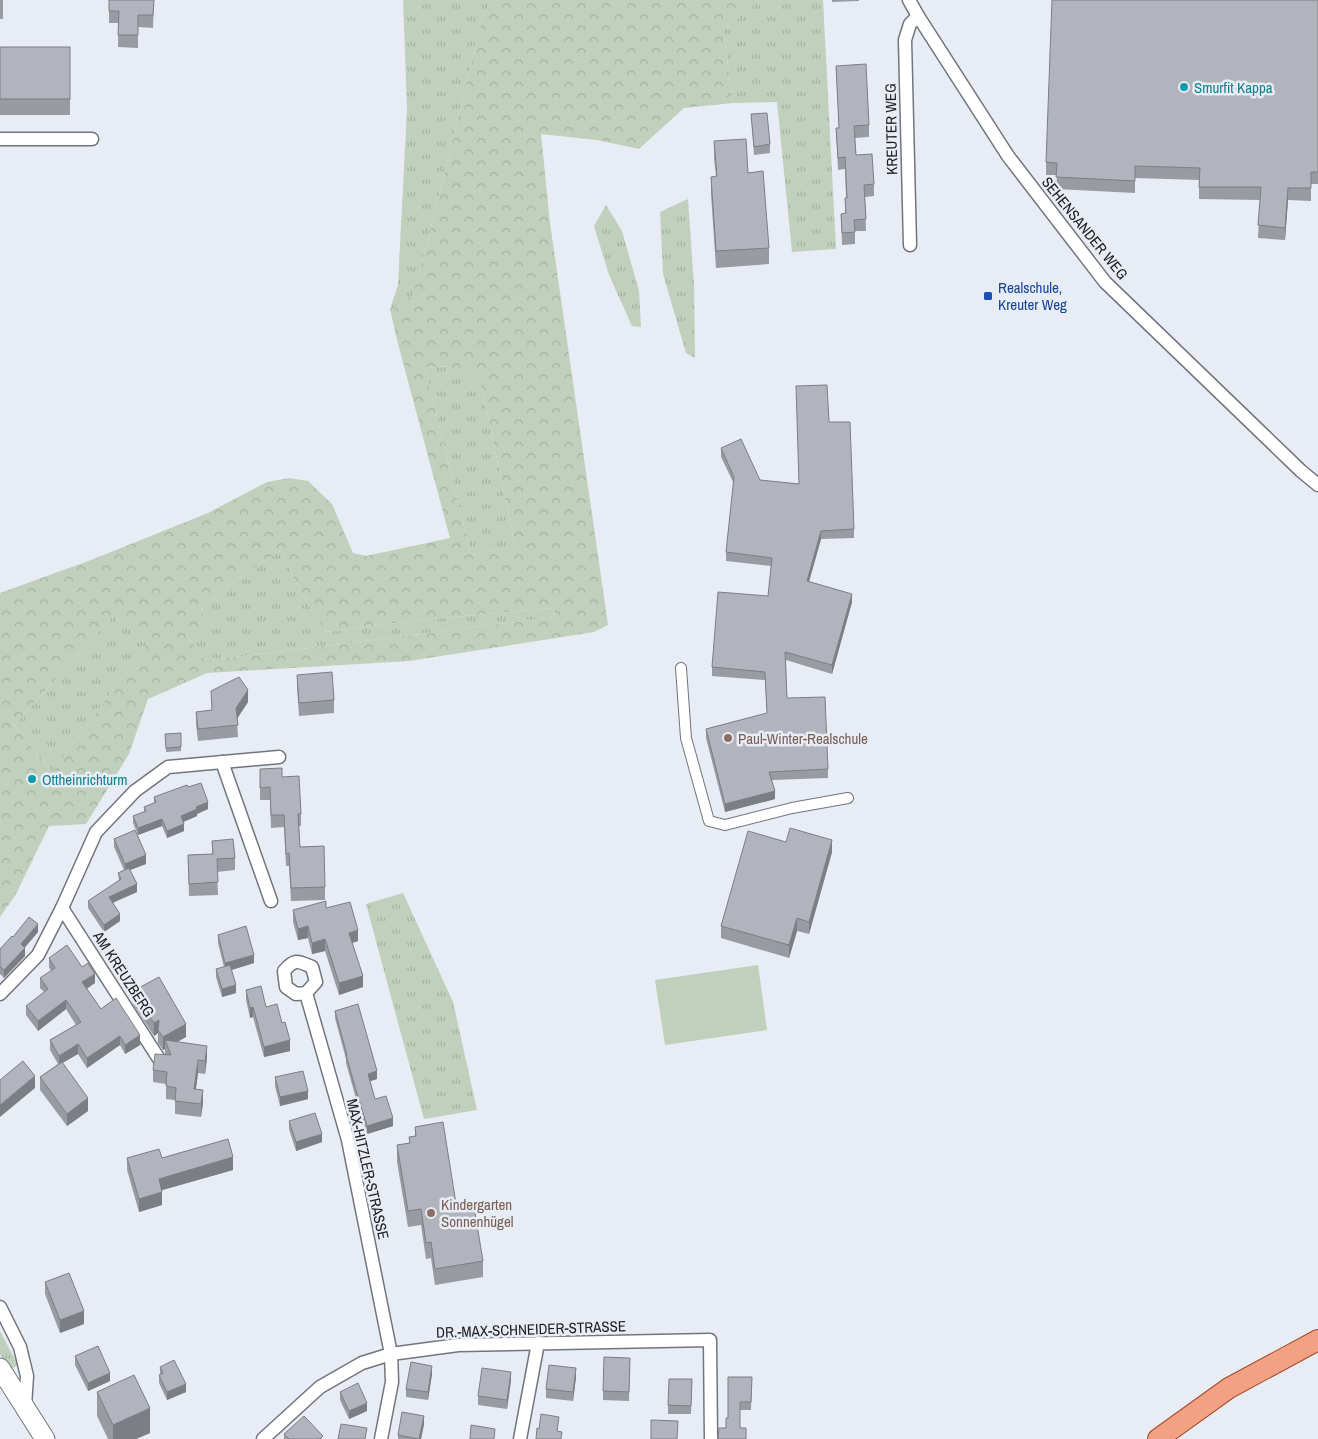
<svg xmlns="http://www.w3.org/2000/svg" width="1318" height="1439" viewBox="0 0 1318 1439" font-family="'Archivo Narrow',sans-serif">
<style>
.grass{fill:url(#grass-tufts)}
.forest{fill:url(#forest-crowns);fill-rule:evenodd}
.pitch{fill:#c0d0bc}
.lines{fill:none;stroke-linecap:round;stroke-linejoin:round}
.pedestrian-casing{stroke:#72757c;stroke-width:12}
.minor-casing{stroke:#72757c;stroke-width:15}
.secondary-casing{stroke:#72757c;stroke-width:21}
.primary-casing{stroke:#a24b2a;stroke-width:22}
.pedestrian{stroke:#fff;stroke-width:10}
.minor{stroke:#fff;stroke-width:12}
.secondary{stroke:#fff;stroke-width:19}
.primary{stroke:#f2a182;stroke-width:20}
.wall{fill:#989ba2}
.shaded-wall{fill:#7c7e84}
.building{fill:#b1b4bc;stroke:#7c7e84}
.culture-dot{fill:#0f9aa8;stroke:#e8ecf4;stroke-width:2}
.transit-dot{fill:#1a4fb4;stroke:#e8ecf4;stroke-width:2}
.education-dot{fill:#8d6e63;stroke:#e8ecf4;stroke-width:2}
.labels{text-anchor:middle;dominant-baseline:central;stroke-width:5;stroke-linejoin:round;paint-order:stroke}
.culture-label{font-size:15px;fill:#0d838f;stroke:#e8ecf4;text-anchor:start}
.street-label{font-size:15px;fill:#1e1f22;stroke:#e8ecf4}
.transit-label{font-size:15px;fill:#164399;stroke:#e8ecf4;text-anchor:start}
.education-label{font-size:15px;fill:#785e54;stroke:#e8ecf4;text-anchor:start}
</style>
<defs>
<pattern id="grass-tufts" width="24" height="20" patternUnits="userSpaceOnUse" patternTransform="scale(1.25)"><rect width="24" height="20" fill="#c0d0bc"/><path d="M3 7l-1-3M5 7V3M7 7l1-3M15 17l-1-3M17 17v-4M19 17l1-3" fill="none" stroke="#a5b2a1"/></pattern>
<pattern id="forest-crowns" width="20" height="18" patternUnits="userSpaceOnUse" patternTransform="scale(1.25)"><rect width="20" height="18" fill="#c0d0bc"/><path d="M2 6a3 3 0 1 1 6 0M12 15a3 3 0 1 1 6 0" fill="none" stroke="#a5b2a1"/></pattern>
</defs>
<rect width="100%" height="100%" fill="#e8ecf4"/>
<g class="grass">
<polygon points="403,0 492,0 481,22 428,240 413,296 390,309 398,285 407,109"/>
<polygon points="759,0 823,0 836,249 792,252 777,102 733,103 723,30"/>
<polygon points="688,199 694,285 695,358 686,353 663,274 660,212"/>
<polygon points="606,205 622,231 639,291 641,327 632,326 609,275 594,226"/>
<polygon points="448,366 470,374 482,387 515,546 471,555 425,368"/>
<polygon points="280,551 303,596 326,632 420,620 554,608 555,617 219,659 203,658 186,634 206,626 202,606 245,573"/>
<polygon points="114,615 147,644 52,772 14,725"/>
<polygon points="403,893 453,1002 477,1110 424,1119 366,904"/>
<polygon points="0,1331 18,1365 10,1370 0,1354"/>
</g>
<path class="forest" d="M492 0H759L723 30 733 103 684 108 639 149 597 140 541 134 550 223 608 625 594 632 409 661 207 673 148 699 129 754 86 824 49 826 16 894 0 917V593L91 560 208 513 267 482 289 478 308 481 332 504 353 553 366 556 450 538 398 344 390 309 413 295 428 240 481 22ZM448 366 470 374 482 387 515 546 471 555 425 368ZM280 551 303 596 326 632 420 620 554 608 555 617 219 659 203 658 186 634 206 627 202 606 245 573ZM114 615 147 644 52 772 14 725Z"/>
<polygon class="pitch" points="758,965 767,1030 665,1045 655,980"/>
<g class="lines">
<g class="pedestrian-casing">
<polyline id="pedestrian" points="681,668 686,738 709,821 725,825 792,808 848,798"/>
</g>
<g class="minor-casing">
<g id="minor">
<polyline points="909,0 918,16 1008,156 1105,282 1301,471 1318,485"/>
<polyline points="0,139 92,139"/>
<polyline points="910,245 905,40 910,24 918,16"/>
<polyline points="222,762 271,901"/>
<polyline points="62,908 159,1059"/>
<path d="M306 993 296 994 286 987 284 971C295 958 298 961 312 967L316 982 306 993 348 1140 391 1354 392 1382 381 1439"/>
<polyline points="0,994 38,955 62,908 96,832 135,791 168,767 279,757"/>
<polyline points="0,1307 20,1347 27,1376 25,1406"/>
<polyline points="263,1439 320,1387 362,1363 391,1354 458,1345 710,1340 711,1439"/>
<polyline points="520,1439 538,1343"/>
</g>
</g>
<g class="secondary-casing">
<polyline id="secondary" points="0,1368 45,1439"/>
</g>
<g class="primary-casing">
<polyline id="primary" points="1158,1439 1229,1388 1318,1340"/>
</g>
<use href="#pedestrian" class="pedestrian"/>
<use href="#minor" class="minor"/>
<use href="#secondary" class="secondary"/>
<use href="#primary" class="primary"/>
</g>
<g class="wall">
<rect x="0" y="0" width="3" height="19"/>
<polygon points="109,0 154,0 153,28 138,27 138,48 118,47 118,23 109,23"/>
<polygon points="832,0 859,0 859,1 832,2"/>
<polygon points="1318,0 1318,184 1311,184 1311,201 1288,200 1285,240 1258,238 1260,200 1199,199 1199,180 1135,178 1135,193 1056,189 1057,175 1046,175 1046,162"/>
<rect x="0" y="47" width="70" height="68"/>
<polygon points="836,66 869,125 869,137 855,138 856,155 874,184 874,196 865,197 866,231 855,231 855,244 842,245 841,214 845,214 845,198 846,198 845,169 838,170 836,128 839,128"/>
<polygon points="751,114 770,144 770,153 754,155"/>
<polygon points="714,141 748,173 769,248 769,264 716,268 711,194 711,177 716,176 714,158"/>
<polygon points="829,422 854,529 854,538 821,539 809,581 852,602 832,674 786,660 787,698 828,769 828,778 772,780 775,799 725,812 706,738 706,729 767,713 765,680 712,676 712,667 768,596 771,566 726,561 726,552 734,484 721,457 721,448 760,480 799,484"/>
<polygon points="297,675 334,700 334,713 299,716 297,687"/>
<polygon points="248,702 237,719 238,737 198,741 196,724 196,712 211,710"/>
<polygon points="181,733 181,751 166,752 165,734"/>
<polygon points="260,769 282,777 301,814 301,826 299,826 300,847 325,887 325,900 291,901 289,866 286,866 284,827 271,828 270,800 260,800"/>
<polygon points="188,787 208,809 197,814 197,816 183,822 184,831 167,838 162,826 138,835 133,823 133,816 144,812 144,807 154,803 154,797"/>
<polygon points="114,839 146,864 130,870 137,892 113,903 120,921 104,932 88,908 88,901 119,881 118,873 124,870 114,847"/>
<polygon points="212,841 235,858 235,870 217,872 218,895 189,896 188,855 212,854"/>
<polygon points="786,842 832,852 809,934 797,931 789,958 721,938 721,926"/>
<polygon points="326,908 358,941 352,943 363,987 339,995 325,951 312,954 308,938 298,940 293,922 293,910"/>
<polygon points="38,932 25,947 25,956 4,978 0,974 0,949 13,937"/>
<polygon points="218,935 254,963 231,970 236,993 222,997 216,977 216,969 224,967 218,943"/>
<polygon points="49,958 82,967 95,983 87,989 101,1009 140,1045 125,1054 120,1045 87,1068 78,1054 62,1063 88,1111 67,1126 40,1090 40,1077 58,1064 50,1050 50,1040 76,1025 66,1009 38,1031 26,1015 26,1006 44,992 40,988 40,978 51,971 49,967"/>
<polygon points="246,990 266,1007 282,1023 290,1051 264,1057 253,1017 250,1018 246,1000"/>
<polygon points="133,991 186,1037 177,1042 207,1058 205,1074 198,1073 196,1089 203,1103 201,1117 175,1114 175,1100 166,1099 166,1084 153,1082 153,1070 165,1054 165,1049 163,1050 158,1043 158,1033 154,1036 133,1004"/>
<polygon points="335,1011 377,1079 370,1081 375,1099 393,1126 367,1134 355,1095 346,1063 346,1059 335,1018"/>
<polygon points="275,1077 308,1099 280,1106 275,1086"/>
<polygon points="289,1121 322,1142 296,1151 289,1129"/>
<polygon points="415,1127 483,1261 483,1277 435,1285 431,1258 426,1259 421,1225 408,1227 397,1162 397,1145 409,1143 409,1137 415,1136"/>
<polygon points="127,1158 162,1158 233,1170 162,1190 162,1205 139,1212 127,1170"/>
<polygon points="45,1282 84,1324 60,1333 45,1294"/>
<polygon points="75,1356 110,1381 88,1391 75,1365"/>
<polygon points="630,1358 629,1401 603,1400 603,1391"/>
<polygon points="160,1367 186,1392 167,1400 159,1383 159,1375 160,1374"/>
<polygon points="432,1374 428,1400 406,1397 406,1389"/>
<polygon points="576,1377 573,1401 546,1398 546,1389"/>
<polygon points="752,1377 751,1410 740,1410 726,1428 728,1418"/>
<polygon points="692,1379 691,1414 668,1414 668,1405"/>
<polygon points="511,1380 507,1409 478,1405 478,1396"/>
<polygon points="97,1392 150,1433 136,1439 108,1439 97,1416"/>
<polygon points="340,1392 367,1411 349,1419 340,1400"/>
<polygon points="424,1424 421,1439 398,1439 398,1435"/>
<polygon points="284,1434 323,1439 284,1439"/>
</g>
<g class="shaded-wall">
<polygon points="1288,188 1288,200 1285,240 1285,228"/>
<polygon points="821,531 821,539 807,589 807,581"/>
<polygon points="852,594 852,602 832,674 832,665"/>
<polygon points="248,690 248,702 236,720 236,708"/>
<polygon points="775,791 775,799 725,812 725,804"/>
<polygon points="208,802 208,809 197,814 197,816 181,823 181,816 196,807"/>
<polygon points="162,819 162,826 138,835 138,828"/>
<polygon points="184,824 184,831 167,838 167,831"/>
<polygon points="832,840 832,852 809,934 809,922"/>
<polygon points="146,855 146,864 125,872 125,864"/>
<polygon points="137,884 137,892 109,904 109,897"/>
<polygon points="120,914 120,921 104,932 104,925"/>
<polygon points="797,918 797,931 789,958 789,945"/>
<polygon points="38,924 38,932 21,952 21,944"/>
<polygon points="308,926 308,938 298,940 298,929"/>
<polygon points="358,930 358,941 349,944 349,933"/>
<polygon points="325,939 325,951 312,954 312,943"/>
<polygon points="25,948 25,956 4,978 4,970"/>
<polygon points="254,955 254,963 225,972 225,963"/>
<polygon points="95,974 95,983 82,991 82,982"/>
<polygon points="363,976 363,987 339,995 339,983"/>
<polygon points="236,985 236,993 222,997 222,989"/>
<polygon points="66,1000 66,1009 38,1031 38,1021"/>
<polygon points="253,1007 253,1017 250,1018 250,1008"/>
<polygon points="159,1020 158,1033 154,1036 154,1023"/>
<polygon points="186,1024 186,1037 168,1047 165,1040 165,1049 163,1050 163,1037"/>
<polygon points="140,1035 140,1045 125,1054 125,1045"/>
<polygon points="120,1036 120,1045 87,1068 87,1058"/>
<polygon points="290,1040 290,1051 264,1057 264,1047"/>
<polygon points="78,1044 78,1054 59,1065 59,1056"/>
<polygon points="207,1046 207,1058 205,1074 205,1061"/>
<polygon points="198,1060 198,1073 194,1102 194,1089"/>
<polygon points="377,1071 377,1079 368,1082 368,1074"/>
<polygon points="35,1076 35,1088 0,1117 0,1105"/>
<polygon points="203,1090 203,1103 201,1117 201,1104"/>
<polygon points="308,1091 308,1099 280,1106 280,1097"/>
<polygon points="88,1098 88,1111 67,1126 67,1114"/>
<polygon points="393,1118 393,1126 367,1134 367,1126"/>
<polygon points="322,1134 322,1142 296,1151 296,1142"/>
<polygon points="233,1157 233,1170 159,1191 159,1179"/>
<polygon points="162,1192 162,1205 139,1212 139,1199"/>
<polygon points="84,1311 84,1324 60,1333 60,1320"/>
<polygon points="432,1366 432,1374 428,1400 428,1392"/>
<polygon points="576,1368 576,1377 573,1401 573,1392"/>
<polygon points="511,1372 511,1380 507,1409 507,1400"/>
<polygon points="110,1373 110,1381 88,1391 88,1383"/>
<polygon points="186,1384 186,1392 167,1400 167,1392"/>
<polygon points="367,1403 367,1411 349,1419 349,1411"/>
<polygon points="150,1408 150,1433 136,1439 113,1439 113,1425"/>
<polygon points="424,1416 424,1424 421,1439 419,1439"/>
</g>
<g class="building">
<polygon points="109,0 154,0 153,15 138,15 138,35 118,35 119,11 109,11"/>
<polygon points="1052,0 1318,0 1318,172 1311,172 1311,188 1288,188 1285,228 1258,225 1261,187 1199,187 1200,168 1135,166 1135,181 1056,177 1057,163 1046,162"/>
<rect x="0" y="47" width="70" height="52"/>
<polygon points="866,64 869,125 854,126 856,155 872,154 874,184 864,185 866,219 854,220 855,232 842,233 841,214 846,213 845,198 847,198 845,157 838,158 836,128 839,128 836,66"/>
<polygon points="767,113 770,144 754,147 751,114"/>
<polygon points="746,139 748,173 763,171 769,248 716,251 711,177 717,176 714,141"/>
<polygon points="827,385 829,422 850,422 854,529 821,531 807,581 852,594 832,665 785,652 787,698 825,697 828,769 769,772 775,791 725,804 706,729 767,713 765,672 712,667 718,592 768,596 772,558 726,552 734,477 721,448 741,439 760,480 799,484 796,386"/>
<polygon points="332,672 334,700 299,703 297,675"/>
<polygon points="239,677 248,690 236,708 238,725 198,729 196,712 212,710 211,691"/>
<polygon points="181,733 181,747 166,748 165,734"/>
<polygon points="282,768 282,777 299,776 301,814 298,814 300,847 324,846 325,887 291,888 289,853 286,854 284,815 271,815 270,787 260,788 260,769"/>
<polygon points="201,783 208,802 196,807 197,809 181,816 184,824 167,831 162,819 138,828 133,816 146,811 144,807 156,802 154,797 187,785 188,787"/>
<polygon points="790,828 832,840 809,922 797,918 789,945 721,926 748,831 786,842"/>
<polygon points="135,830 146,855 125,864 114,839"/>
<polygon points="233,839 235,858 217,859 218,882 189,884 188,855 213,854 212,841"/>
<polygon points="129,868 137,884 109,897 120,914 104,925 88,901 121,879 118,873"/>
<polygon points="326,901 326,908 350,902 358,930 349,933 363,976 339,983 325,939 312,943 308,926 298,929 293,910"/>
<polygon points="29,917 38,924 21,944 25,948 4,970 0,966 0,949 12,936 13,937"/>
<polygon points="246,926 254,955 225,963 218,935"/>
<polygon points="67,945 82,967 88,963 95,974 82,982 101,1009 116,998 140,1035 125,1045 120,1036 87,1058 78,1044 59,1056 50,1040 81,1022 66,1000 38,1021 26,1006 48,989 40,978 55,968 49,958"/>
<polygon points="230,965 236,985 222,989 216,969"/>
<polygon points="159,977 186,1024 163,1037 158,1030 159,1020 154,1023 133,991"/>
<polygon points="261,986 266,1007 277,1004 282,1023 285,1022 290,1040 264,1047 253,1007 250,1008 246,990"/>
<polygon points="358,1004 377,1071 368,1074 375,1099 386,1096 393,1118 367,1126 355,1087 346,1055 347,1055 335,1011"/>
<polygon points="165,1040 207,1046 205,1061 198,1060 194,1089 203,1090 201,1104 175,1101 176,1088 166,1086 167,1072 153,1070 155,1054 171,1055"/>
<polygon points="23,1061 35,1076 0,1105 0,1080"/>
<polygon points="62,1062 88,1098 67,1114 40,1077"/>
<polygon points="303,1071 308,1091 280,1097 275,1077"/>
<polygon points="315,1113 322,1134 296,1142 289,1121"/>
<polygon points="443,1122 457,1210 474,1207 483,1261 435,1269 431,1242 426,1243 421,1209 408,1211 397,1145 410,1143 409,1137 416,1136 415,1127"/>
<polygon points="228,1139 233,1157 159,1179 162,1192 139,1199 127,1158 159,1149 162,1158"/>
<polygon points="69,1273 84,1311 60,1320 45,1282"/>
<polygon points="98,1346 110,1373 88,1383 75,1356"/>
<polygon points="604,1357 630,1358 629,1392 603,1391"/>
<polygon points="174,1360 186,1384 167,1392 159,1375 163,1373 160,1367"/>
<polygon points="411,1362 432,1366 428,1392 406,1389"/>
<polygon points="549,1365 576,1368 573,1392 546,1389"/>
<polygon points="482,1368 511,1372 507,1400 478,1396"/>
<polygon points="134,1375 150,1408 113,1425 97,1392"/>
<polygon points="728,1377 752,1377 751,1402 740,1402 740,1428 746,1428 746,1439 718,1439 719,1428 726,1428 726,1418 728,1418"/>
<polygon points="669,1379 692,1379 691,1406 668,1405"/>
<polygon points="358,1383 367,1403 349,1411 340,1392"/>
<polygon points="402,1412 424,1416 419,1439 398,1435"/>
<polygon points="541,1414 559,1417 557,1431 562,1432 561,1439 536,1439 537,1428 539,1429"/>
<polygon points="304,1416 323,1436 320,1439 289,1439 284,1434"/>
<polygon points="651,1420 678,1421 677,1439 651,1439"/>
<polygon points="341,1424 367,1428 365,1439 338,1439"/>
<polygon points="471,1425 495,1429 494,1439 470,1439"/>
</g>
<g class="culture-dot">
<circle cx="1184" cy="87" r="5"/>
<circle cx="32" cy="779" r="5"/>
</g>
<rect class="transit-dot" x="983" y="291" width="10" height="10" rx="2.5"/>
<g class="education-dot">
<circle cx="728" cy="738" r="5"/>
<circle cx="431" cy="1213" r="5"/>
</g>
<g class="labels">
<g class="culture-label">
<text x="1194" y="87">Smurfit Kappa</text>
<text x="42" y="779">Ottheinrichturm</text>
</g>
<g class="street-label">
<text transform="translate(891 129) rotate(-91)">KREUTER WEG</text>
<text transform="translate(1085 228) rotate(51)">SEHENSANDER WEG</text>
<text transform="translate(124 974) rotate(57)">AM KREUZBERG</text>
<text transform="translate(368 1169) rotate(77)">MAX-HITZLER-STRASSE</text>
<text transform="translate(531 1329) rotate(-2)">DR.-MAX-SCHNEIDER-STRASSE</text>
</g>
<g class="transit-label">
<text x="998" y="287">Realschule,<tspan x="998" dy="17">Kreuter Weg</tspan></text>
</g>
<g class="education-label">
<text x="738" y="738">Paul-Winter-Realschule</text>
<text x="441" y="1204">Kindergarten<tspan x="441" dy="17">Sonnenhügel</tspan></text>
</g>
</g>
</svg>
